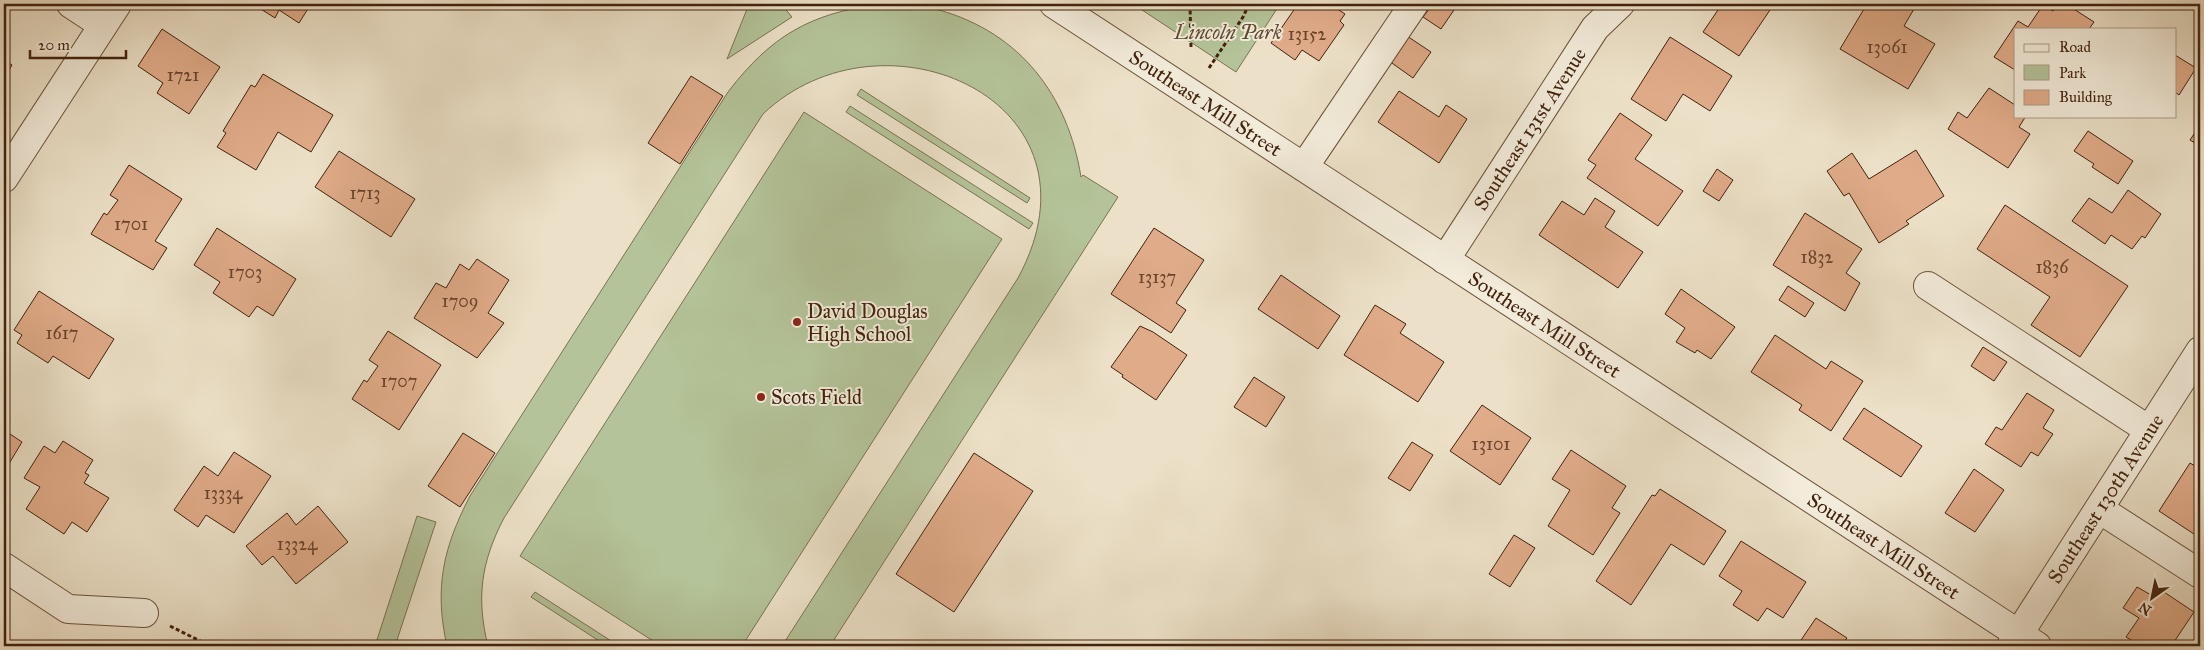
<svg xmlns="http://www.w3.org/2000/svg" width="2204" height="650" viewBox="0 0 2204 650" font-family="'IM FELL Great Primer',serif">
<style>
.green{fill:#b4c399;stroke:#7b7253}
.building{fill:#e0ab89;stroke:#42220d}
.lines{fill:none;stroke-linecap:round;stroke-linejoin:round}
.minor-casing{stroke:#6c523c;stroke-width:30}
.path{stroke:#42220d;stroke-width:3;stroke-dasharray:4 2.5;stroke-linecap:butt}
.minor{stroke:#f3ecdb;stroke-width:28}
.poi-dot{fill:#8f2418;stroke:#f3ecdb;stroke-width:2}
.labels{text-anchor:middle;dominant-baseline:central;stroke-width:4;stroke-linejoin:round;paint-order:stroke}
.number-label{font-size:18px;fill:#6a442c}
.park-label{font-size:20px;font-style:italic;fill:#5e4a30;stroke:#f3ecdb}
.street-label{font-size:20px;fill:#42220d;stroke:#f3ecdb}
.poi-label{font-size:20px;fill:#42220d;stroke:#f3ecdb;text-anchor:start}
</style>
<rect width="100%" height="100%" fill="#ece1c8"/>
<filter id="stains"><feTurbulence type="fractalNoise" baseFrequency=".004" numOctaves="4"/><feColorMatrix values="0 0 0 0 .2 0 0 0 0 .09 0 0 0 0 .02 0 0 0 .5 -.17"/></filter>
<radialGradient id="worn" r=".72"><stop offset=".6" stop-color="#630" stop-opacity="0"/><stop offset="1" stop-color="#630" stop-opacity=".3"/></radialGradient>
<g class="green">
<polygon points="749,4 781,4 792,17 727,59"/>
<path d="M879 4C899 5 919 5 939 10 1021 33 1068 96 1081 177L1083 175 1118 197 830 646H782L1018 278C1114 101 883 0 763 114L504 518C481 562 476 598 488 646H447C434 588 443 548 470 496L728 92C771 36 809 14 879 4Z"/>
<polygon points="1133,4 1280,4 1236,72"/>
<polygon points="861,89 1030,198 1027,203 857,95"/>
<polygon points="850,106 1033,223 1029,229 846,112"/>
<polygon points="804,112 1002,239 742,646 661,646 520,556"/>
<polygon points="417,516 436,522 395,646 375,646"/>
<polygon points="535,592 619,646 607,646 531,597"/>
</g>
<g class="building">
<polygon points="258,4 311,4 299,23 279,10 275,18 256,6"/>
<polygon points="1298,4 1317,4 1325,9 1330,4 1345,14 1340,21 1344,25 1319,61 1302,50 1295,60 1271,43"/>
<polygon points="1433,4 1445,4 1454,10 1441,29 1423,17"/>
<polygon points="1722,4 1774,4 1739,56 1703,32"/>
<polygon points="1867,4 1904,4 1914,9 1904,26 1935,44 1908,89 1840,49"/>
<polygon points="2058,4 2066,4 2094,22 2089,29 2015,29 2015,70 1994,57 2018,21 2028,27 2043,5 2053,11"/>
<polygon points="162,29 220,67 189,114 157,93 163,83 138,66"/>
<polygon points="1407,36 1431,52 1413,78 1389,61"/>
<polygon points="1670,37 1732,76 1710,111 1683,94 1666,121 1631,99"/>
<polygon points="2175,55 2196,68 2179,95 2175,92"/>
<polygon points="4,60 12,65 4,78"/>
<polygon points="263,74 333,115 311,152 278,132 256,170 217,147 226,133 223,131 251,85 255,87"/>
<polygon points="691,76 723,96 680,164 648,143"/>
<polygon points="1989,88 2015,105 2015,116 2026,116 2019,127 2030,134 2008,168 1948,129 1958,112 1967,118"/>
<polygon points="1399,91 1439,117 1446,105 1467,119 1439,163 1378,122"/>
<polygon points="1620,113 1652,135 1635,159 1683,191 1658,226 1587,178 1596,165 1588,160"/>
<polygon points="2200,125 2200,146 2190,140"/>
<polygon points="2088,131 2133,161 2118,184 2092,167 2094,164 2074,151"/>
<polygon points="1916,150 1944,196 1906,221 1909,224 1879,243 1849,193 1844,196 1827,171 1852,153 1869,179"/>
<polygon points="339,151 415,199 391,237 315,187"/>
<polygon points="129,165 182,199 155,241 167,248 153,270 91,234 104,213 107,215 118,200 110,195"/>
<polygon points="1717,169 1733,180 1719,201 1703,191"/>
<polygon points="2128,190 2161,214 2145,238 2142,236 2132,249 2111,235 2105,244 2072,221 2089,198 2112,213"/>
<polygon points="1595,198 1615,211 1605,227 1643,252 1618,288 1539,235 1562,201 1584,215"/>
<polygon points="2005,205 2128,286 2080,357 2031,325 2050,297 1977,249"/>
<polygon points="1805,213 1862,249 1846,273 1860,283 1845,311 1773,265"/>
<polygon points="217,228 296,279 273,316 257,306 249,317 213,293 220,282 194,265"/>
<polygon points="1154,228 1204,260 1176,303 1186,310 1171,333 1111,294"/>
<polygon points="477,259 509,280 488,313 504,323 477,358 414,318 436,283 446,288 460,264 469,270"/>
<polygon points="1281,275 1340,316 1318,349 1258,309"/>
<polygon points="1788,286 1814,303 1805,317 1779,300"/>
<polygon points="1681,289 1735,327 1711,359 1697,350 1695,353 1676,342 1685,328 1665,314"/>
<polygon points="39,291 114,339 89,379 53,356 48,363 17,343 22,335 14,330"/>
<polygon points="1375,305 1406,324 1400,333 1444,362 1418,402 1344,355"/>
<polygon points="1140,326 1153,332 1187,355 1156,400 1122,377 1123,375 1111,367"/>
<polygon points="388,331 441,365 399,430 352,399 364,380 367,382 378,366 369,360"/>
<polygon points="1775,335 1826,369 1831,361 1863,381 1831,431 1799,410 1802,405 1751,372"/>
<polygon points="1983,347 2007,362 1994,381 1971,366"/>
<polygon points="1254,377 1285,397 1266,427 1234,407"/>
<polygon points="2027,393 2054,410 2043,428 2053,434 2038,456 2031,452 2021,467 1985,444 1996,427 2002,430"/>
<polygon points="1482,405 1531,438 1500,485 1450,451"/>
<polygon points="1864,408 1922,446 1901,477 1843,439"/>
<polygon points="4,430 22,442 4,472"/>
<polygon points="463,433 495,453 460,507 428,486"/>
<polygon points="63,441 93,460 85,473 89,475 84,483 109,498 87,532 72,522 64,534 26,509 40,487 24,478 44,446 55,453"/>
<polygon points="1412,442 1433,455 1410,491 1388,478"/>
<polygon points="1571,450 1626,486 1612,508 1620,513 1593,555 1548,526 1570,490 1552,479"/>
<polygon points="234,452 271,476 234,533 206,515 198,527 174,510 204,466 218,476"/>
<polygon points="974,453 1033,491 954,612 896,574"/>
<polygon points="2190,463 2200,469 2200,538 2159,511"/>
<polygon points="1974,469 2004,490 1975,532 1945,513"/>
<polygon points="1660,489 1726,531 1704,565 1671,544 1631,605 1596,581 1652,495 1655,496"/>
<polygon points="318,506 348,542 296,584 273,556 262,565 246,546 287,513 296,525"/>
<polygon points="1514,535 1535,548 1510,587 1489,574"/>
<polygon points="1741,541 1806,582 1783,618 1767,608 1758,621 1733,605 1742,591 1719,576"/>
<polygon points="2137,587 2153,596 2158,588 2194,612 2174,642 2181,646 2141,646 2126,637 2139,618 2123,608"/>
<polygon points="1816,618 1847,638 1841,646 1797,646"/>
</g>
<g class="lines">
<g class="minor-casing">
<g id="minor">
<polyline points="71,4 103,25"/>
<path id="s1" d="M1054 4 2037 646"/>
<polyline points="1304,167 1414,4"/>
<polyline points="4,178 117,4"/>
<path id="s2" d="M1445 260 1595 28 1620 4"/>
<polyline points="1928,286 2149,430"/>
<polyline points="2099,509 2200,574"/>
<polyline points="4,567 68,609 144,613"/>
<path id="s3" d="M2011 646 2200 351"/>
</g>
</g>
<g class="path">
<polyline points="1190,4 1191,47"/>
<polyline points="1209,68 1243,17 1249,4"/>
<polyline points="170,626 210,646"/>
</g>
<use href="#minor" class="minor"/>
</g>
<g class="poi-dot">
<circle cx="797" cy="322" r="5"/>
<circle cx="761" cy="397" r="5"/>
</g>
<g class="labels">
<g class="number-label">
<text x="1307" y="34">13152</text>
<text x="1887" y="47">13061</text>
<text x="183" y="75">1721</text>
<text x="365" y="193">1713</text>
<text x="131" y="224">1701</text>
<text x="1817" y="257">1832</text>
<text x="2052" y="267">1836</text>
<text x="245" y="272">1703</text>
<text x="1157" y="277">13137</text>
<text x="460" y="301">1709</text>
<text x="62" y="333">1617</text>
<text x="399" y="381">1707</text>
<text x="1491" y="444">13101</text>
<text x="223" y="493">13334</text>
<text x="297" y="544">13324</text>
</g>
<g class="park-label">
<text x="1228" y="32">Lincoln Park</text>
</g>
<g class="street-label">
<text stroke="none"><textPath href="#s1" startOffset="181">Southeast Mill Street</textPath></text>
<text stroke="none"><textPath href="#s2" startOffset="156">Southeast 131st Avenue</textPath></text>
<text stroke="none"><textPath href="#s1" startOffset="586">Southeast Mill Street</textPath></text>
<text stroke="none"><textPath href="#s3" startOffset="175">Southeast 130th Avenue</textPath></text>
<text stroke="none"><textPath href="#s1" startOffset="991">Southeast Mill Street</textPath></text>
</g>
<g class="poi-label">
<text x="807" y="311">David Douglas<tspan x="807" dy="23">High School</tspan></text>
<text x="771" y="397">Scots Field</text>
</g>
</g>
<rect width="2204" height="650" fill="none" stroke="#ece1c8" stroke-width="20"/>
<rect x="5" y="5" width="2194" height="640" fill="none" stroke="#42220d" stroke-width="2.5"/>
<rect x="10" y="10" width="2184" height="630" fill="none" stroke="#42220d"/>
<rect x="2014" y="28" width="162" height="90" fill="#f3ecdb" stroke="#ac9b89"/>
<rect x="2024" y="44" width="25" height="8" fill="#f3ecdb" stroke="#ac9b89"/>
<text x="2059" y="52" font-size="15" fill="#42220d">Road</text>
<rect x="2024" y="65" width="25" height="15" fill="#b4c399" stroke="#ac9b89"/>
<text x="2059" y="78" font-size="15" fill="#42220d">Park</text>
<rect x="2024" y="90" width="25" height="15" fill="#e0ab89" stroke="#ac9b89"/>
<text x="2059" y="102" font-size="15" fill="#42220d">Building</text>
<g transform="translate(2152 598) rotate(213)" stroke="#f3ecdb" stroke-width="4" paint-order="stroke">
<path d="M0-4L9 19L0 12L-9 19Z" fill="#42220d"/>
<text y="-8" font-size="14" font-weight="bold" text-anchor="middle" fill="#42220d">N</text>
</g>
<path d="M30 50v8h96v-8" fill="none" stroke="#42220d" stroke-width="2.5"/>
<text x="38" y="50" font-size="15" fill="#42220d" stroke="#f3ecdb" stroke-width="4" paint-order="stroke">20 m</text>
<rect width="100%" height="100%" filter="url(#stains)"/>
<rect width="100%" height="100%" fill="url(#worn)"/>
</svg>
